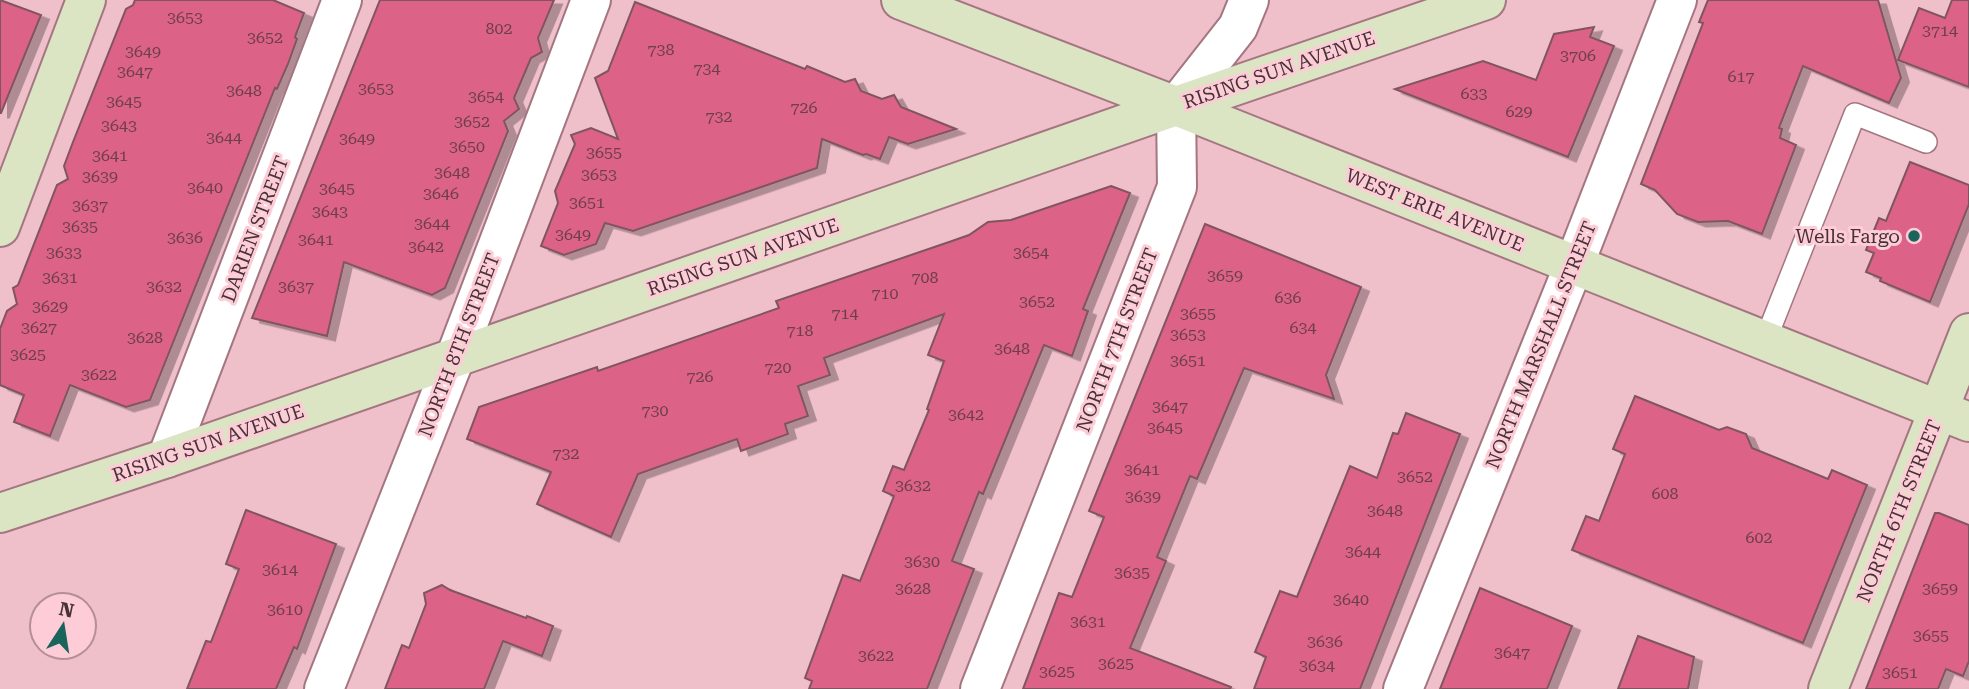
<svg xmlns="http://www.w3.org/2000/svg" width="1969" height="689" viewBox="0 0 1969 689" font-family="'Roboto Serif',serif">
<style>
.building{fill:#dc6287;stroke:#7f5560;stroke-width:2;filter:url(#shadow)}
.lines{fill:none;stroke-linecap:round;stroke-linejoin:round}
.lane-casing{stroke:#a37681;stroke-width:24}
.street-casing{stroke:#a37681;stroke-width:42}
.secondary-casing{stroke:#a37681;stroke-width:42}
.lane{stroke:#fff;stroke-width:21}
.street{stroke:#fff;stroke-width:38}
.secondary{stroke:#dbe4c3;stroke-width:38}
.poi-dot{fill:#19645b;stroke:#fdccd6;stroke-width:2.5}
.labels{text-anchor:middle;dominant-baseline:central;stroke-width:6;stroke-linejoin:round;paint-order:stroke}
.number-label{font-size:16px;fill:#6c3f4b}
.street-label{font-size:19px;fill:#463337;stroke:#fdccd6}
.poi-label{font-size:19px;fill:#463337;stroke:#fdccd6;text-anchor:end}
</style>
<defs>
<filter id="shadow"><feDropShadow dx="8" dy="4.5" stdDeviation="0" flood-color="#0004"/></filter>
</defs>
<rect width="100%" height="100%" fill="#efbfca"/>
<g class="building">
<polygon points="0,0 41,15 1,113 0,113"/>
<polygon points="135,0 273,0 304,13 295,37 297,39 288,64 277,89 275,88 150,400 126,407 70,385 50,436 14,422 24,395 0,385 0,329 7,311 17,304 13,288 18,285 57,185 68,179 64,166 73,142 126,9 133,5"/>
<polygon points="380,0 554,0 538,38 542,52 531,58 514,98 519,109 504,121 508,131 445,288 432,295 344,262 327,336 252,318"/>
<polygon points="1708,0 1878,0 1901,78 1889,103 1803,66 1779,128 1782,129 1780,138 1796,145 1762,234 1728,221 1698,222 1677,214 1655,190 1641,184 1703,23 1699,22"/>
<polygon points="1952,0 1969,0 1969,87 1898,60 1919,8 1945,18"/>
<polygon points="635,2 805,69 807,66 845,82 855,79 861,91 882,99 894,95 901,107 956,129 908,144 889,137 880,159 866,154 863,155 822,139 817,168 633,231 605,223 596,244 564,255 541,246 558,203 555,191 575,144 571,135 591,128 618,139 595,78 608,71"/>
<polygon points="1594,27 1590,37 1614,46 1568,157 1395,89 1483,61 1536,80 1554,34"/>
<polygon points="1910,162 1969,185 1969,204 1930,302 1880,281 1881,278 1866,272 1874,253 1866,250 1879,218 1886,221"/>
<polygon points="1111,186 1130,193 1083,309 1088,311 1072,356 1044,345 983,494 979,492 952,561 974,569 927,689 809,689 812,681 805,678 843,575 860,581 894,496 883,491 893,466 904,470 929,410 927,409 944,361 928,355 944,314 824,358 830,375 798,386 808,416 785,424 788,434 741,451 737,439 638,474 611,537 537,504 551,472 467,439 479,407 597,367 598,371 779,308 776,301 952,241 969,235 988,222 1011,220"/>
<polygon points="1205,224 1361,287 1326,375 1334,399 1244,368 1197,479 1190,476 1157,557 1166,561 1130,648 1231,687 1230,689 1023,689 1059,593 1072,597 1104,517 1089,511"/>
<polygon points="1635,396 1719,430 1727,427 1746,434 1752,448 1828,479 1832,470 1867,485 1803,643 1572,550 1586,516 1599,521 1625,454 1613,449"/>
<polygon points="1406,413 1460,434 1360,689 1254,689 1266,657 1255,652 1280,591 1297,597 1350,466 1377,478 1393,433 1398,434"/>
<polygon points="246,510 336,544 297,649 294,647 276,689 187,689 206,641 211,642 239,569 226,564"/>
<polygon points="1935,513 1939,513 1969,525 1969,661 1963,676 1946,669 1938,689 1866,689"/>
<polygon points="442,585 450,590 526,618 527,616 553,626 542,656 503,641 484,689 385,689 402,645 409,648 426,604 424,593"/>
<polygon points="1480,588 1572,626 1547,689 1440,689"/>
<polygon points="1638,636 1694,657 1688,689 1618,689"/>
</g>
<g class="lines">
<g class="lane-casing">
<polyline id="lane" points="1765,341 1855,114 1926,142"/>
</g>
<g class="street-casing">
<g id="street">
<polyline points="167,458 342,0"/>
<polyline points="324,689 455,358 591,0"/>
<polyline points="980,689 1177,187 1176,106 1238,27 1249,0"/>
<polyline points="1403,689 1574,265 1677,0"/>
</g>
</g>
<g class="secondary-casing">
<g id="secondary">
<polyline points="901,0 1176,106 1969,422"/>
<polyline points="0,227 86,0"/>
<polyline points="0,513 167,458 1176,106 1486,0"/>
<polyline points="1828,689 1969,333"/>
</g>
</g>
<use href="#lane" class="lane"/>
<use href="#street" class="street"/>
<use href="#secondary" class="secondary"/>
</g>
<circle class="poi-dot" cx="1914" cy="236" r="7"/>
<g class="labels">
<g class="number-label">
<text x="185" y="17">3653</text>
<text x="499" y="28">802</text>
<text x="1940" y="30">3714</text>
<text x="265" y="37">3652</text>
<text x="661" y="49">738</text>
<text x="143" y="51">3649</text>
<text x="1578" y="55">3706</text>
<text x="707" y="68">734</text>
<text x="135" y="71">3647</text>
<text x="1741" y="76">617</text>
<text x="376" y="88">3653</text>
<text x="244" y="90">3648</text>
<text x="1474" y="93">633</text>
<text x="486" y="96">3654</text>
<text x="124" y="101">3645</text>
<text x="804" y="107">726</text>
<text x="1519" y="111">629</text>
<text x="719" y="116">732</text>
<text x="472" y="121">3652</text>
<text x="119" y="125">3643</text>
<text x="224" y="137">3644</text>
<text x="357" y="138">3649</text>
<text x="467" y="146">3650</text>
<text x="604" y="152">3655</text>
<text x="110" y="155">3641</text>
<text x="452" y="172">3648</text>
<text x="599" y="174">3653</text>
<text x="100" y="176">3639</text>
<text x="205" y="187">3640</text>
<text x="337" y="188">3645</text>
<text x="441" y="193">3646</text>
<text x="587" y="202">3651</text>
<text x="90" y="205">3637</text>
<text x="330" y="211">3643</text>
<text x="432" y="223">3644</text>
<text x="80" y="226">3635</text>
<text x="573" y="234">3649</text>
<text x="185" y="237">3636</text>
<text x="316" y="239">3641</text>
<text x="426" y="246">3642</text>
<text x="64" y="252">3633</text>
<text x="1031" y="252">3654</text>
<text x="1225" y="275">3659</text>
<text x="60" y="277">3631</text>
<text x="925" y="277">708</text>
<text x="164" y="286">3632</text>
<text x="296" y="286">3637</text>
<text x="885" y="293">710</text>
<text x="1288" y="297">636</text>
<text x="1037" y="301">3652</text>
<text x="50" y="306">3629</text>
<text x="845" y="313">714</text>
<text x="1198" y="313">3655</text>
<text x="39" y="327">3627</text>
<text x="1303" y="327">634</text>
<text x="800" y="330">718</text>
<text x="1188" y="334">3653</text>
<text x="145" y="337">3628</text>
<text x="1012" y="348">3648</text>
<text x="28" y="354">3625</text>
<text x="1188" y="360">3651</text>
<text x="778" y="367">720</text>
<text x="99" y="374">3622</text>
<text x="700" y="376">726</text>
<text x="1170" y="406">3647</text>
<text x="655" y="410">730</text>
<text x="966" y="414">3642</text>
<text x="1165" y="427">3645</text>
<text x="566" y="453">732</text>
<text x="1142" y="469">3641</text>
<text x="1415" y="476">3652</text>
<text x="913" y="485">3632</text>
<text x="1665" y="493">608</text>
<text x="1143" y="496">3639</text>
<text x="1385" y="510">3648</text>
<text x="1759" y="537">602</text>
<text x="1363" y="551">3644</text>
<text x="922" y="561">3630</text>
<text x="280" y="569">3614</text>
<text x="1132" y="572">3635</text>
<text x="913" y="588">3628</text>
<text x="1940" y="588">3659</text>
<text x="1351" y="599">3640</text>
<text x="285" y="609">3610</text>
<text x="1088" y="621">3631</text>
<text x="1931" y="635">3655</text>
<text x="1325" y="641">3636</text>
<text x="1512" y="652">3647</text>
<text x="876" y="655">3622</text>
<text x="1116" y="663">3625</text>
<text x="1317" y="665">3634</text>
<text x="1057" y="671">3625</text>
<text x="1900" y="672">3651</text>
</g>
<g class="street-label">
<text transform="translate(1279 70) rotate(-19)">RISING SUN AVENUE</text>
<text transform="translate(1435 210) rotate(22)">WEST ERIE AVENUE</text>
<text transform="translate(255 229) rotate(-69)">DARIEN STREET</text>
<text transform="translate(743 257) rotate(-19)">RISING SUN AVENUE</text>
<text transform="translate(1117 340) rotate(-69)">NORTH 7TH STREET</text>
<text transform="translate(459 345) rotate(-69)">NORTH 8TH STREET</text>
<text transform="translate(1541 345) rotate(-68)">NORTH MARSHALL STREET</text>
<text transform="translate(208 443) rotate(-19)">RISING SUN AVENUE</text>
<text transform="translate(1899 511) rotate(-68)">NORTH 6TH STREET</text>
</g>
<g class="poi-label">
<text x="1900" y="236">Wells Fargo</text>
</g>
</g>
<g transform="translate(63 626) rotate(12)"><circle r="33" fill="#fdccd6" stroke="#b48f96" stroke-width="2"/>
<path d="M0-5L12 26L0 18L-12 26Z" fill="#19645b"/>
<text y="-10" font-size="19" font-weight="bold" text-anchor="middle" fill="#463337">N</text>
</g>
</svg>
